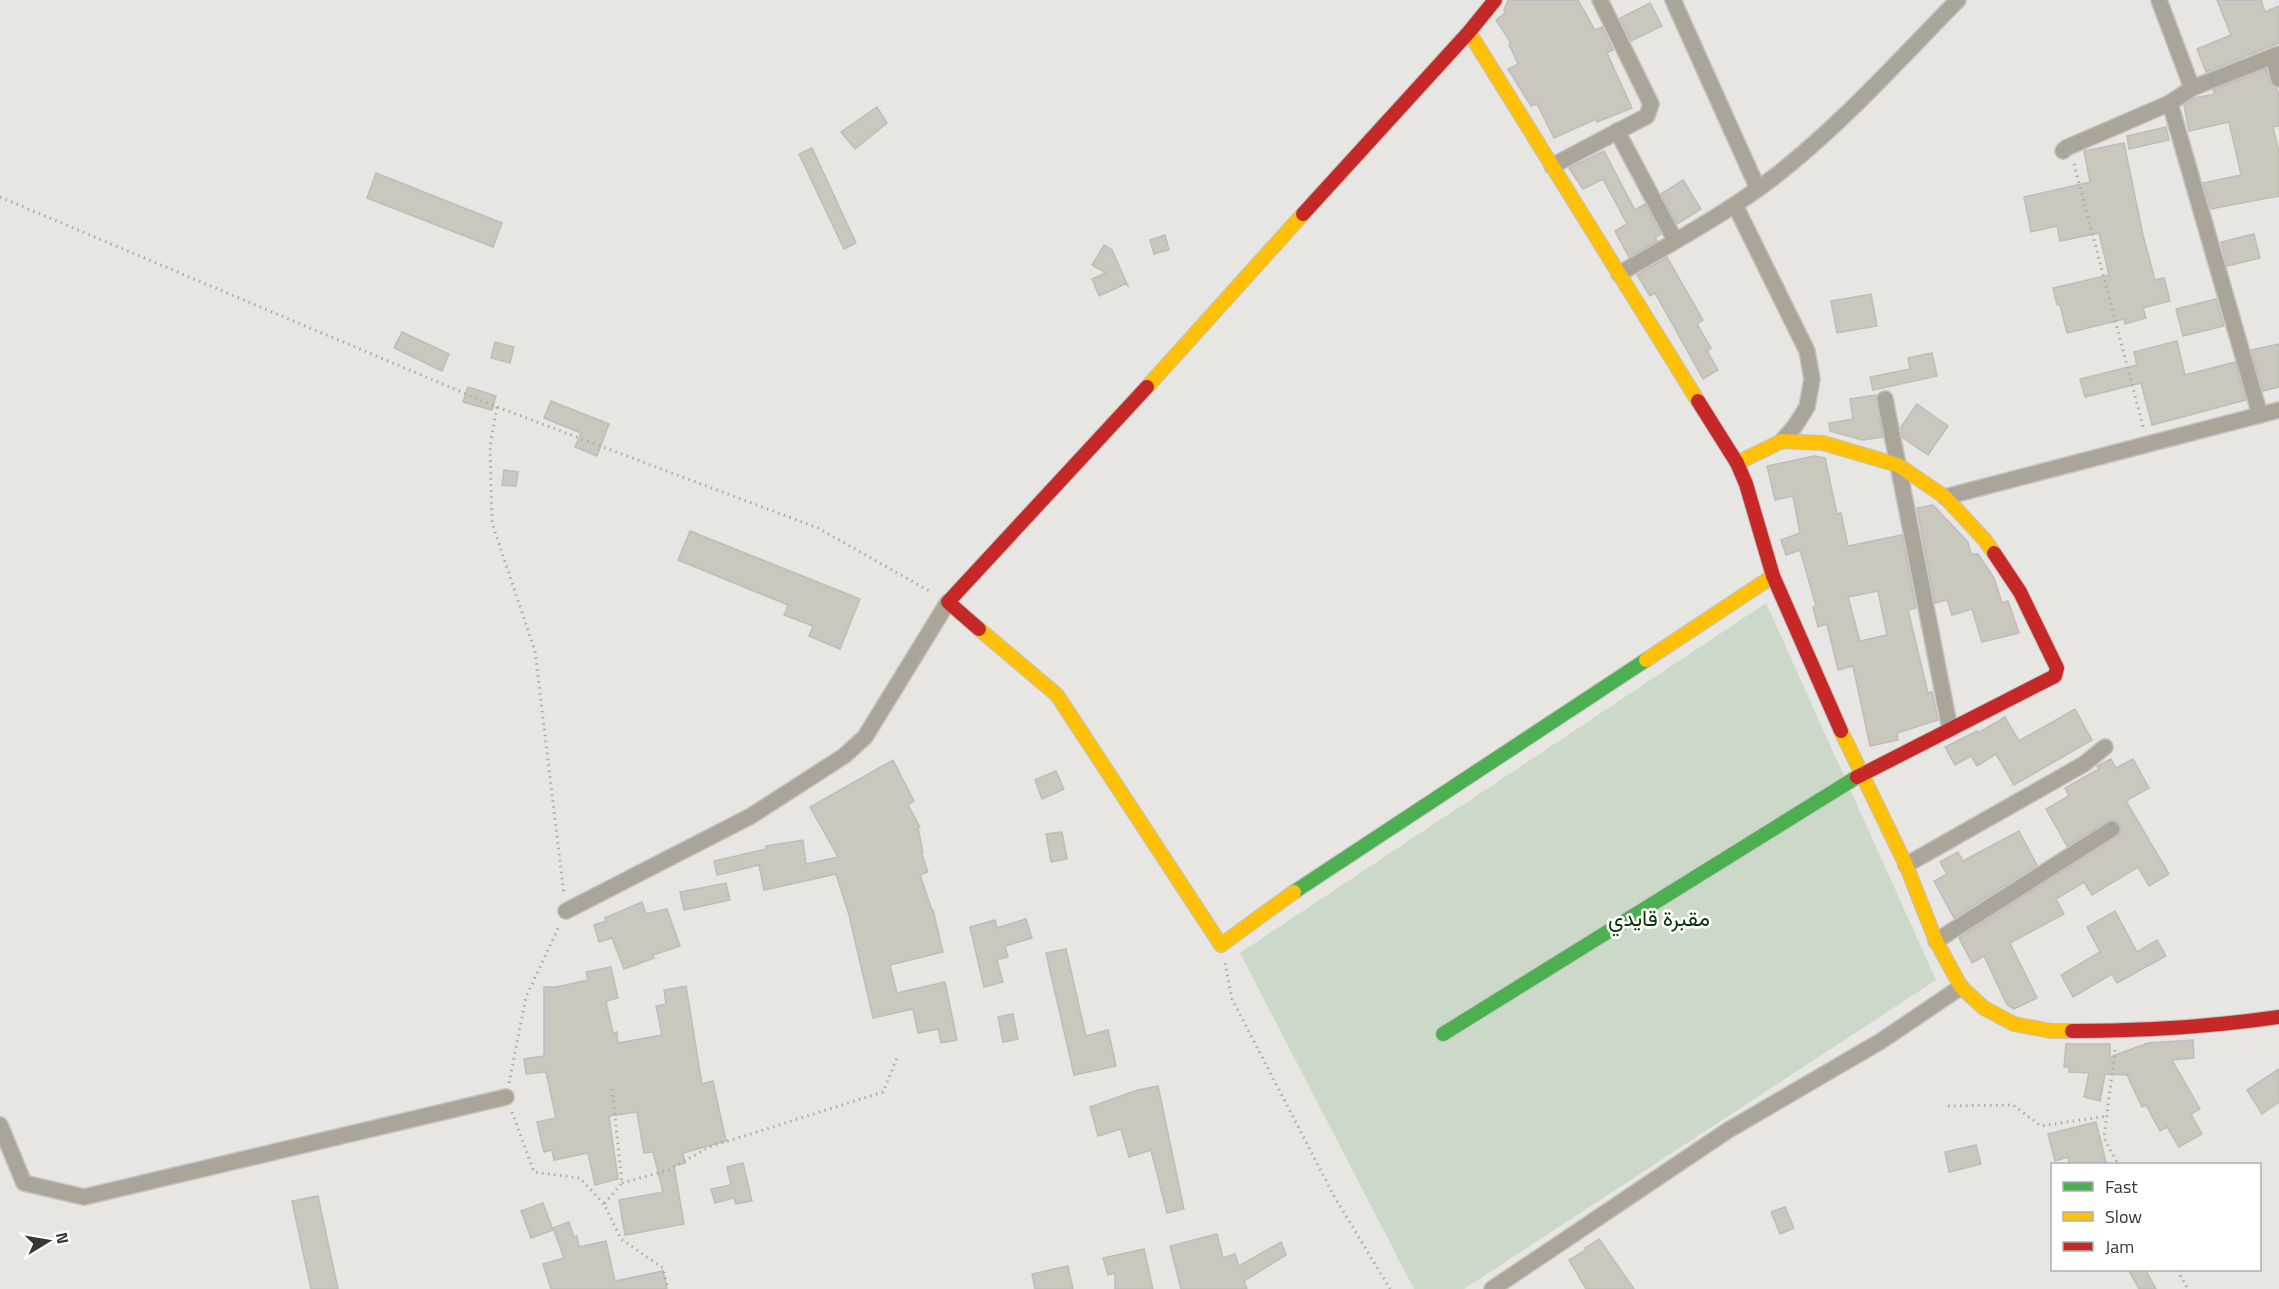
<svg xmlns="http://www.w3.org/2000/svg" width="2279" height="1289" viewBox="0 0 2279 1289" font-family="'Titillium Web',Vazirmatn,sans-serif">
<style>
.green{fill:#ccd9c8}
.building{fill:#cac7bd;stroke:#bebdbb;stroke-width:1.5;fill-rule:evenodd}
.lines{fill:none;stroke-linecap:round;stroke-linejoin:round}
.street-casing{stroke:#c3c3c1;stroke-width:18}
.fast-casing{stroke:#c3c3c1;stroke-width:16}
.slow-casing{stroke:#c3c3c1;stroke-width:16}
.jam-casing{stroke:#c3c3c1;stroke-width:16}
.path{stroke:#b0aba5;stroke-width:3;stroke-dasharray:1.5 4.5;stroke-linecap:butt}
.street{stroke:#aaa499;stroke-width:15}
.fast{stroke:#4caf50;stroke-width:14}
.slow{stroke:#ffc107;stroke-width:14}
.jam{stroke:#c62828;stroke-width:14}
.labels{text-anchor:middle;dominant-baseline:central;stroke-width:5;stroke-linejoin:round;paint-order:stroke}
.park-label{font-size:22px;fill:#093606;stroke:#fff}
</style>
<rect width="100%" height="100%" fill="#e7e6e3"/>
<polygon class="green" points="1766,603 1936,980 1464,1289 1414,1289 1240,953"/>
<g class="building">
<polygon points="1508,0 1578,0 1595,30 1602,27 1613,50 1607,53 1632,108 1597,122 1596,119 1554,138 1537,104 1531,106 1508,69 1518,64 1509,44 1511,43 1496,20 1505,13 1504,10"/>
<polygon points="2217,0 2261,0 2265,12 2279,6 2279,43 2206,72 2197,49 2231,35"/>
<polygon points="1650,3 1662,26 1631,41 1620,18"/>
<polygon points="2266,69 2270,82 2277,88 2279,97 2279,126 2273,127 2279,152 2279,196 2211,209 2203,183 2241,175 2229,122 2189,131 2184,105 2194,98 2215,94 2213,90"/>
<polygon points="877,107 887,123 855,149 841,132"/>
<polygon points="2166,127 2169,140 2129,149 2127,136"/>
<polygon points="2124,143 2143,235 2155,280 2164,278 2170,301 2143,308 2146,318 2125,324 2124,319 2067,333 2060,305 2057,305 2053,288 2109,275 2099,233 2060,241 2057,226 2031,232 2024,197 2090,182 2084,151"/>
<polygon points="812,148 856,243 844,249 799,154"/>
<polygon points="1604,151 1635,210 1645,204 1661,234 1655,238 1657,241 1629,257 1615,231 1627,224 1603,179 1583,189 1569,168"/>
<polygon points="376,173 502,223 493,247 367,198"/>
<polygon points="1683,180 1701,209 1677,224 1661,194"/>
<polygon points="2254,234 2260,258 2227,266 2221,242"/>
<polygon points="1165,235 1169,250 1154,254 1150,240"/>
<polygon points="1104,245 1112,250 1128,286 1125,284 1099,296 1092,279 1106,273 1092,265"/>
<polygon points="1667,257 1703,320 1697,324 1711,348 1707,351 1718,370 1703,379 1655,293 1650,296 1637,275"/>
<polygon points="1871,294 1877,326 1837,333 1831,301"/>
<polygon points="2216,299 2224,326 2183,336 2176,309"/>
<polygon points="402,332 449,354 442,371 394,348"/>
<polygon points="2177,341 2185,375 2235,362 2246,400 2152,425 2141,383 2085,397 2080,379 2137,365 2134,352"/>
<polygon points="495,342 514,347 510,363 491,358"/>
<polygon points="2279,344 2279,387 2263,391 2251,350"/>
<polygon points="1932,353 1937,376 1873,390 1870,377 1910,369 1908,358"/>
<polygon points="468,387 496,396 492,410 463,402"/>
<polygon points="1876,395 1883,437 1862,440 1830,431 1829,423 1853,419 1850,399"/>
<polygon points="551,401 609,424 597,456 575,447 581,433 544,418"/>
<polygon points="1917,404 1948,426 1928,455 1903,438 1901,427"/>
<path d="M1814 456 1825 458 1837 514 1841 513 1848 546 1902 535 1916 608 1908 610 1928 693 1932 692 1938 720 1897 733 1898 740 1870 746 1853 666 1838 670 1827 624 1818 627 1813 607 1816 606 1800 550 1786 555 1781 540 1800 533 1793 496 1775 500 1767 466ZM1878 591 1887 635 1860 641 1848 597Z"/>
<polygon points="504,470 518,472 516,486 502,485"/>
<polygon points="1933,505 1968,542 1971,554 1978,554 1994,578 2002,603 2008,601 2019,633 1982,642 1972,609 1952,615 1947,600 1935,603 1917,508"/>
<polygon points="690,531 860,599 840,649 809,636 813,626 784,615 788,605 678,560"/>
<polygon points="2075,709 2092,740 2014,785 1996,754 1977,766 1971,756 1955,765 1945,747 1977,731 1978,733 2005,717 2019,741"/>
<polygon points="2111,759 2116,768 2133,759 2149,788 2126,801 2169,874 2149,886 2138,867 2092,895 2084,882 2056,899 2064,914 2010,943 2037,998 2014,1009 2007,1005 1984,956 1972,963 1959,938 2120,834 2120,824 2111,819 2067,846 2046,809 2069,796 2065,788 2099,769 2097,766"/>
<polygon points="893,760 914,801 908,805 920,827 918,828 923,852 921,852 928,872 920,875 932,910 933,910 943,952 890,965 897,993 945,982 957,1040 941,1043 938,1029 918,1033 913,1009 873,1018 849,915 836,874 764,890 759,865 717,875 714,861 766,849 766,846 803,840 806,864 838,857 810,807"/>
<polygon points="1056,771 1064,789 1042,799 1035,780"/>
<polygon points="2019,831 2037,865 1954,918 1934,881 1947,874 1940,862 1958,852 1963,861"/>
<polygon points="1062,832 1067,859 1051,862 1046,834"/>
<polygon points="726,883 730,900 684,910 680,892"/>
<polygon points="642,902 646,914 667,909 680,946 653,955 654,958 624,969 612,938 599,942 594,925 606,921 605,918"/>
<polygon points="2115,911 2137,952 2157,940 2166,956 2117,983 2112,974 2073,997 2061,975 2100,952 2087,927"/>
<polygon points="1026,919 1032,938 1005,946 1008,957 997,960 1003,982 984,987 970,927 995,920 997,928"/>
<polygon points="1066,949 1086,1036 1108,1030 1116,1066 1074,1075 1046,953"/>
<polygon points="611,967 618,998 606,1001 613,1033 617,1032 618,1043 662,1035 656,1006 666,1004 664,990 686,986 702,1084 713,1081 726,1141 683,1153 685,1163 674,1166 684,1224 625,1235 619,1200 663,1192 653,1152 644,1153 637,1112 609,1116 618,1179 595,1185 588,1153 554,1160 552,1150 544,1152 537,1122 556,1118 546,1072 526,1074 524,1059 544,1056 544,987 556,987 588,980 586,972"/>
<polygon points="1013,1014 1018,1039 1003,1042 998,1017"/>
<polygon points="2193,1040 2194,1058 2172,1060 2200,1109 2191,1114 2202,1134 2179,1147 2167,1127 2160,1131 2146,1105 2142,1107 2127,1075 2105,1074 2100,1101 2084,1097 2089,1073 2069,1072 2069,1067 2064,1067 2066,1044 2110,1044 2110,1057 2148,1043"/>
<polygon points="2279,1069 2279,1102 2262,1114 2247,1090"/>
<polygon points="1158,1086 1184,1209 1167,1213 1151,1150 1129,1157 1121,1129 1098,1136 1090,1107 1138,1090"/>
<polygon points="2096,1122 2106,1162 2096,1164 2069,1164 2068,1157 2055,1161 2048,1134"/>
<polygon points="1976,1145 1981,1164 1949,1172 1945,1152"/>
<polygon points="743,1163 752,1201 736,1204 734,1198 715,1203 711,1189 731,1185 727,1167"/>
<polygon points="318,1196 338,1289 311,1289 292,1201"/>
<polygon points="543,1203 553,1230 531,1238 521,1211"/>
<polygon points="1785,1207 1794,1228 1780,1234 1771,1212"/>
<polygon points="569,1222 574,1237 577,1236 579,1247 606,1241 615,1281 663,1271 667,1289 551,1289 543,1264 564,1258 553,1228"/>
<polygon points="1217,1234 1223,1258 1235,1254 1239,1266 1281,1242 1286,1255 1244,1281 1247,1289 1181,1289 1170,1246"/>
<polygon points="1599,1239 1634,1289 1586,1289 1569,1260 1586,1250 1585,1248"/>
<polygon points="1144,1249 1153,1289 1115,1289 1115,1273 1108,1275 1103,1258"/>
<polygon points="1068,1266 1073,1289 1035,1289 1032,1274"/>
<polygon points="2128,1269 2145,1269 2156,1289 2139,1289"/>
</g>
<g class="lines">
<g class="street-casing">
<g id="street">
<polyline points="1673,0 1758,189"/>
<polyline points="2159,0 2192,88"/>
<polyline points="2273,56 2279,79"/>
<polyline points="2170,103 2260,415"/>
<polyline points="1617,131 1675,240"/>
<polyline points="2063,151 2066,148 2170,103 2192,88 2279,54"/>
<polyline points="1552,166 1647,116 1651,104 1600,0"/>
<polyline points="1735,205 1807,351 1812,379 1807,407 1795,426 1782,441"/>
<path d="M1619 274C1671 243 1726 214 1774 177 1841 125 1898 61 1958 0"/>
<polyline points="1885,399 1950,729"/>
<polyline points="1945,497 2279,410"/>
<polyline points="1906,865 2084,764 2105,747"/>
<polyline points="566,911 751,816 844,756 865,737 948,602"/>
<polyline points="1936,941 2112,829"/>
<polyline points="0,1125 24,1183 84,1197 506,1097"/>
<polyline points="1492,1289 1727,1131 1881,1041 1961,987"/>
</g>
</g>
<g class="fast-casing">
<g id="fast">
<polyline points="1294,892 1646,660"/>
<polyline points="1443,1034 1857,777"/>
</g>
</g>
<g class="slow-casing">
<g id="slow">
<polyline points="1469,32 1698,401"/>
<polyline points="1147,387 1303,214"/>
<polyline points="1737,463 1782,441 1823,443 1898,465 1945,497 1984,539 1994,553"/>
<polyline points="979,629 1057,695 1221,945 1294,892"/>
<polyline points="1646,660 1773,576"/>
<polyline points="1841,731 1906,865 1936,941 1961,987 1984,1008 2014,1024 2051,1031 2072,1031"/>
</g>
</g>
<g class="jam-casing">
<g id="jam">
<polyline points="1303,214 1469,32 1495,0"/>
<polyline points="1698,401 1737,463 1746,484 1773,576 1841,731"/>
<polyline points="979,629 948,602 1147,387"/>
<polyline points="1857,777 2055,676 2057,668 2020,592 1994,553"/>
<path d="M2072 1031C2141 1031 2210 1027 2279 1017"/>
</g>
</g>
<g class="path">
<polyline points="2074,164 2144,430"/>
<polyline points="0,197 497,407 818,528 931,592"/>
<polyline points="497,407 490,446 492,523 535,651 564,895"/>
<polyline points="1225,963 1232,999 1334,1196 1390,1289"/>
<polyline points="2115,1050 2104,1138 2118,1164"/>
<polyline points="509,1083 526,997 560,924"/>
<polyline points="612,1089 622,1183 604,1204 621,1239 663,1268 668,1289"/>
<polyline points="1948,1106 2013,1105 2041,1126 2107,1116"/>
<polyline points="512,1112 534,1172 580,1178 604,1204"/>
<polyline points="622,1183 669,1170 709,1147 883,1092 897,1058"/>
<polyline points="2177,1270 2188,1289"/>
</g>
<use href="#street" class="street"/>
<use href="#fast" class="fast"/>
<use href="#slow" class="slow"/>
<use href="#jam" class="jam"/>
</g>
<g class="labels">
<g class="park-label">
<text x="1659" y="918">مقبرة قايدي</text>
</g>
</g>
<rect x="2051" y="1163" width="210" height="108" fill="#ffffff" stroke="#afafae" stroke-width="1.5"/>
<rect x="2063" y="1182" width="30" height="9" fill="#4caf50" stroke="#afafae" stroke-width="1.5"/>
<text x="2105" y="1193" font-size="18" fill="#383734">Fast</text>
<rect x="2063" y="1212" width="30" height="9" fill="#ffc107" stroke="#afafae" stroke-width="1.5"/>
<text x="2105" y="1223" font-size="18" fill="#383734">Slow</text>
<rect x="2063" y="1242" width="30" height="9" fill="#c62828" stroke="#afafae" stroke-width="1.5"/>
<text x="2105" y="1253" font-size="18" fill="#383734">Jam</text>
<g transform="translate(48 1241) rotate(79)" stroke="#ffffff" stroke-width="4.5" paint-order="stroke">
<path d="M0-4.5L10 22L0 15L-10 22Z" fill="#383734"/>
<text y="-9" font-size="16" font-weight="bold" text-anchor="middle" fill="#383734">N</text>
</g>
</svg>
